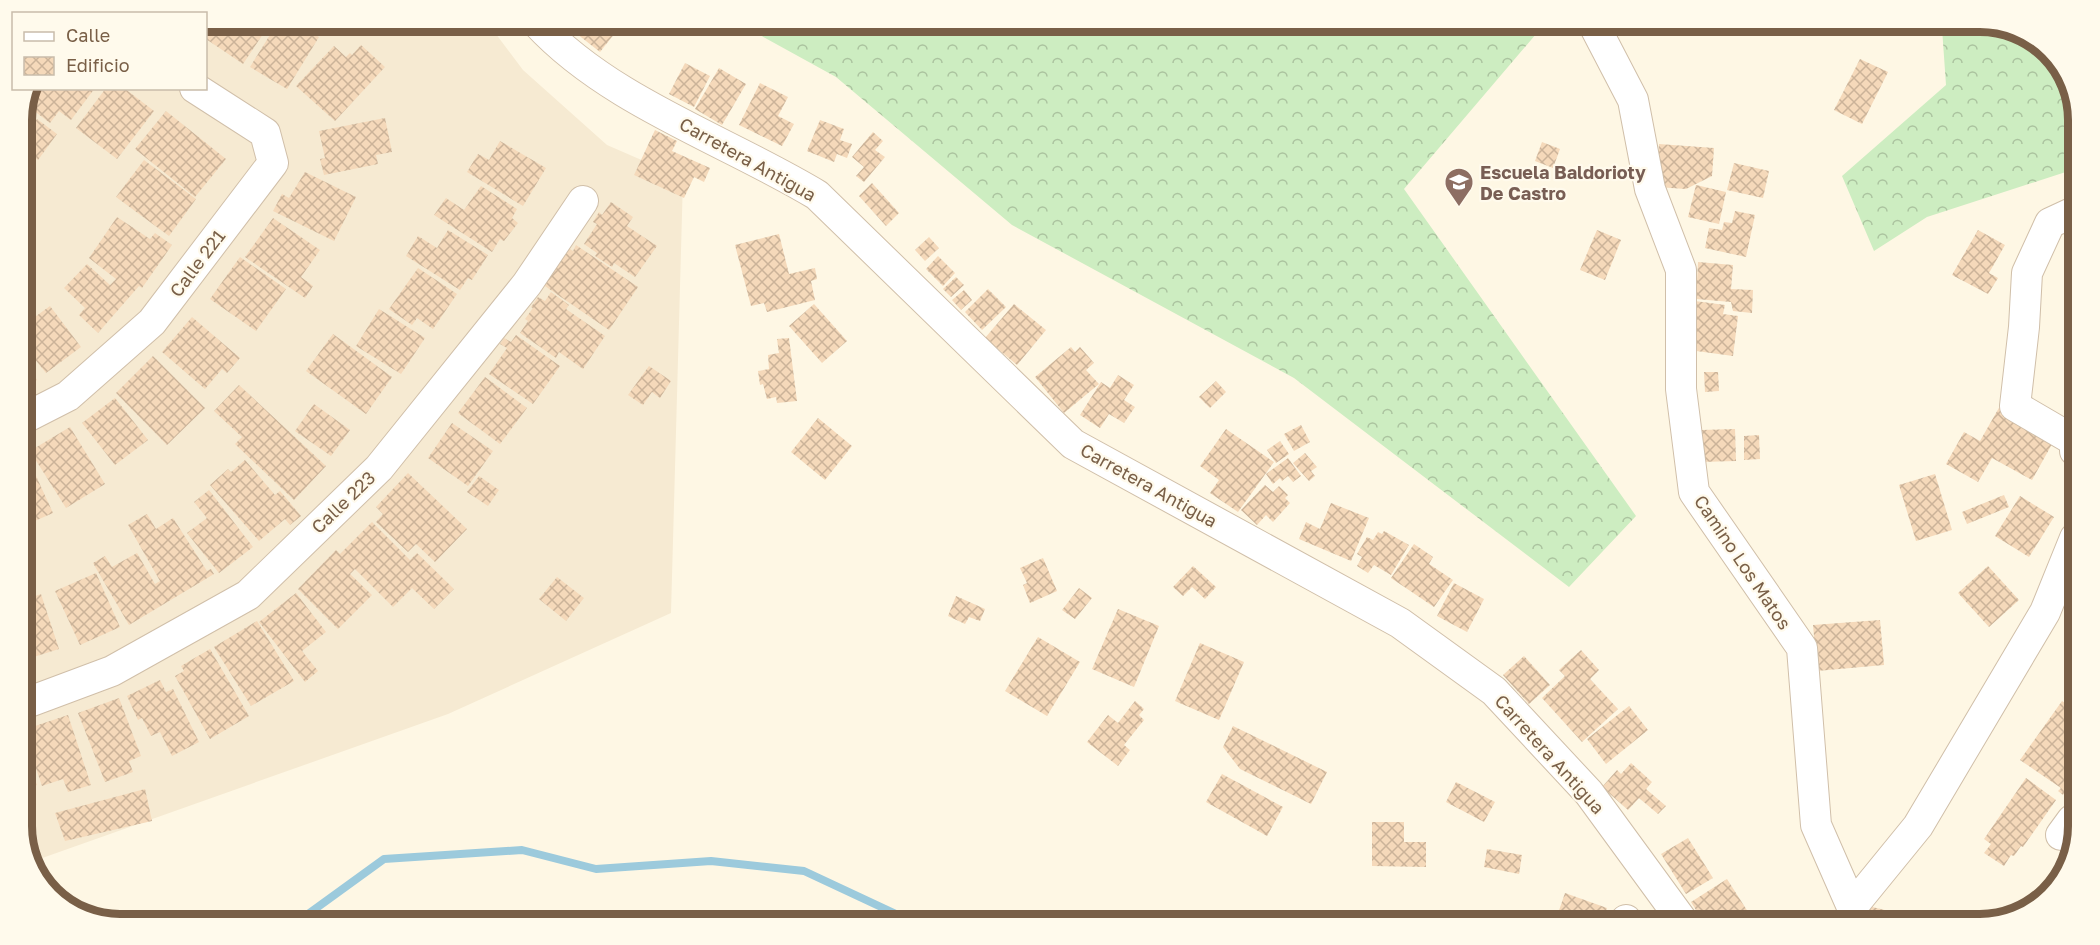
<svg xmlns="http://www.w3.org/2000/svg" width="2100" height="945" viewBox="0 0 2100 945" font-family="'Golos Text',sans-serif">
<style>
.residential{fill:#f6ead2}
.forest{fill:url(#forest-crowns)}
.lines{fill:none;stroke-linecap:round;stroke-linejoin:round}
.stream{stroke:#9ccadc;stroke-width:8}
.building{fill:url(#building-cross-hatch)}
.minor-casing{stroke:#d0bfa9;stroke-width:32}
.minor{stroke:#fff;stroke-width:30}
.labels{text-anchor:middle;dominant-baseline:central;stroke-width:4.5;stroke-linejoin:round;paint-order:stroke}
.street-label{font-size:18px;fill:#795f47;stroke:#fffaec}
.education-label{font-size:18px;font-weight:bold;fill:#785e54;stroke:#fffaec;text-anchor:start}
.rim{fill:none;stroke:#795f47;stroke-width:8}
</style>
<defs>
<pattern id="forest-crowns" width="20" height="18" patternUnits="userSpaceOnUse" patternTransform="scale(1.5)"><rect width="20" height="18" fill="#cdedc1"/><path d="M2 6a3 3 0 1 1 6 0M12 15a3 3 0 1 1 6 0" fill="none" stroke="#abc39f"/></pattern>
<pattern id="building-cross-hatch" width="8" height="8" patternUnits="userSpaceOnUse" patternTransform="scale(1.5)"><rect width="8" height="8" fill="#f5d9ba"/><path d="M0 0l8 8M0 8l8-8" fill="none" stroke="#cbb399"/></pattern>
</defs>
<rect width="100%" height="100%" fill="#fef7e4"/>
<polygon class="residential" points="206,21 487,22 523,70 607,145 683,178 671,613 448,714 31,862 21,832 21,114 33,89 206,88"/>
<g class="forest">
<polygon points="738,23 1542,27 1404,189 1636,516 1569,587 1294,378 1012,225 836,77"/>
<polygon points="1942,28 2018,29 2062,65 2079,114 2078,168 1927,217 1874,251 1842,176 1946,85"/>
</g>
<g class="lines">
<polyline class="stream" points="304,917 384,859 522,850 596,869 711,861 804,871 896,914 899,920"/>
</g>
<g class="building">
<polygon points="216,21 259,22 271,22 243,64 206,39"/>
<polygon points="278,22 293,22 319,37 287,89 250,67"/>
<polygon points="563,23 623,23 600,52"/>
<polygon points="361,45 385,67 335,121 296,86 334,46 346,57 350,53 352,55"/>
<polygon points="1860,59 1888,72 1862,124 1834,110"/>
<polygon points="685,63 710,76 694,107 669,94"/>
<polygon points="719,68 746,84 722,125 695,109"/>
<polygon points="760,83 788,97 778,116 794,124 782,146 739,125"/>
<polygon points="36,88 95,88 71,120 59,111 50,123 25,104"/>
<polygon points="106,88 124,88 154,111 117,159 76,128"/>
<polygon points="166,111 226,159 195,197 135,149"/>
<polygon points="385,118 392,152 376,155 378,164 324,175 320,159 325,158 319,131"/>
<polygon points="37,119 57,134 38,160 21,148 21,140"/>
<polygon points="820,120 844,129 840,140 852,144 847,158 837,154 834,162 807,151"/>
<polygon points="655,130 677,141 672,151 710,168 704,182 694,177 684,198 634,175"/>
<polygon points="873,132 883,141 875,150 885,157 864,182 856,176 864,167 852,157"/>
<polygon points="500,141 546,168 523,206 467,172 478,154 489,160"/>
<polygon points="1542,142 1560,149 1553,168 1535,161"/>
<polygon points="1659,144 1714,148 1712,176 1686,189 1656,187"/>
<polygon points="144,160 196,199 169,236 116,197"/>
<polygon points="1734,163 1769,171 1763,198 1727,190"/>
<polygon points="305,172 356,197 334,241 273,211 282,194 289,198"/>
<polygon points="872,183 899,213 886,226 859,196"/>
<polygon points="1696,185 1726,192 1719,224 1688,217"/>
<polygon points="481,186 517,209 512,218 518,223 504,241 500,239 492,252 434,215 446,198 464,210"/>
<polygon points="611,202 633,217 627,226 657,246 635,277 614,263 612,267 595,256 597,253 584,244 597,224 593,222 599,212 602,215"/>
<polygon points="1735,211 1755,215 1746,257 1705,248 1709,228 1722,230 1724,222 1732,223"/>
<polygon points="117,217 150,239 155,233 172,245 142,288 139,286 98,333 79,315 85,308 64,288 87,264 110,285 116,279 89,258"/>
<polygon points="273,218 320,250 301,277 313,286 305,298 245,257"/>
<polygon points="448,230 488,255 472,280 468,278 460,290 406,256 418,236 437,248"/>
<polygon points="1597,230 1621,240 1605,280 1580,270"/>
<polygon points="1978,230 2005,245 1989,273 1998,278 1988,294 1952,275"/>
<polygon points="779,234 789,274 815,268 817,279 811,281 815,300 767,312 764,303 751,306 735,245"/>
<polygon points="929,237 939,248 925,261 915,250"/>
<polygon points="576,245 638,287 609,330 542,284 567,247 573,251"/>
<polygon points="21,255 32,275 21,281"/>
<polygon points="938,256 955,273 943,286 926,269"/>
<polygon points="240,257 286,289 256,331 210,299"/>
<polygon points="1698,262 1733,265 1731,289 1753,290 1752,313 1733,311 1731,302 1696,299"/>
<polygon points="418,268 457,294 433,329 417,318 412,325 389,309"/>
<polygon points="956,277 964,285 951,297 943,289"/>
<polygon points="988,289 1006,307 982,330 965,312"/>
<polygon points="964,290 972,300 961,310 952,300"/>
<polygon points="551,292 569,305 566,309 605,336 583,369 559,352 556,358 520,333 528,321 525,319 533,308 531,307 538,297 545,301"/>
<polygon points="1695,301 1725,305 1723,314 1738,316 1733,356 1689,350"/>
<polygon points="814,304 847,341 822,363 789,326"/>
<polygon points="1014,304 1046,330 1017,365 985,338"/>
<polygon points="50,306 81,347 46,373 33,357 31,358 21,346 21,327"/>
<polygon points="379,309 425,338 401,374 356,346"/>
<polygon points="192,317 240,358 227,373 222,369 205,389 162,352"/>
<polygon points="333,334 392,377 366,414 306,371"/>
<polygon points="516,335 560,366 533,404 489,374 507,348 500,344 504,338 511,342"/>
<polygon points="789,338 797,401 777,403 776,397 767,399 763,384 760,385 758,371 769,369 768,355 779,353 777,339"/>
<polygon points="1071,347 1075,352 1080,347 1094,363 1086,370 1099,384 1064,413 1035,377"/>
<polygon points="21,355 37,380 21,389"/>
<polygon points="153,356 205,408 167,445 116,393"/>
<polygon points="2075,363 2076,363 2076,406 2067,405"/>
<polygon points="649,366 671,381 660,398 652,392 643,405 628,395"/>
<polygon points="1704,372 1718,372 1719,391 1705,392"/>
<polygon points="1118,375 1134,385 1124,400 1135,407 1124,423 1109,414 1100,428 1080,415 1101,382 1110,388"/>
<polygon points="485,377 527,408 500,444 458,413"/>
<polygon points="1216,381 1226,392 1210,408 1199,397"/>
<polygon points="239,385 326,466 294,500 235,444 242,437 214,411"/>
<polygon points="115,398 148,440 115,465 82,423"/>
<polygon points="314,404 350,430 331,456 295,431"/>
<polygon points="2000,406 2056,437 2032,480 1992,458 1978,482 1946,464 1964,432 1980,441"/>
<polygon points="818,418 852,446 825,480 791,452"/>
<polygon points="452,423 493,451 468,486 428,458"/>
<polygon points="1301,425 1310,442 1294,451 1284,434"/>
<polygon points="70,427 105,484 66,508 30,451"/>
<polygon points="1226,429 1274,462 1238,512 1210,493 1219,480 1200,466"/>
<polygon points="1735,429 1736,461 1702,462 1701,430"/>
<polygon points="1759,435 1760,459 1744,460 1744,436"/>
<polygon points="1280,441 1289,454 1276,463 1267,450"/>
<polygon points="1305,453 1317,467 1311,471 1315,476 1309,481 1293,463"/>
<polygon points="26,454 53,513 21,527 21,456"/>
<polygon points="1288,458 1301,476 1293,482 1288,476 1282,481 1280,478 1273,484 1266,474"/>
<polygon points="245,460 275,495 280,491 301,516 290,525 285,519 259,541 210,485 228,469 231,472"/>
<polygon points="408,473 467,529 435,562 416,544 408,552 376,522 383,514 376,507"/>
<polygon points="1935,474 1952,530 1916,541 1899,485"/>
<polygon points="479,476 499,490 488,506 467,492"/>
<polygon points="1265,485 1273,492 1279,486 1288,495 1285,498 1290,503 1273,522 1266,515 1257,525 1241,510"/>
<polygon points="209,490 253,547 219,573 187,533 207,518 194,502"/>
<polygon points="2004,495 2009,507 1967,524 1962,512"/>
<polygon points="2020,496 2054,517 2029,557 1995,536"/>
<polygon points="1331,503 1369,518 1351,561 1299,539 1306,522 1320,529"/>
<polygon points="147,514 156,529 173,518 207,571 211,569 214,574 129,625 93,563 105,556 112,567 137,553 155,584 160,581 128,525"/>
<polygon points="372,522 410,560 417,553 454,589 434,609 412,588 393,607 355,569 350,574 372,595 338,629 298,589 336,550 340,554"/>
<polygon points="1384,531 1409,545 1391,575 1374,565 1368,573 1357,566 1362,557 1357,554 1367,537 1373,540 1378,532 1382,534"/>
<polygon points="26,544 35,564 21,569 21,546"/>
<polygon points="1414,544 1433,557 1429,564 1453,580 1434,607 1391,578"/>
<polygon points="1043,558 1057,591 1030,603 1023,585 1027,583 1020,568"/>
<polygon points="1193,566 1216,587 1205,599 1192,587 1183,596 1173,587"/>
<polygon points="1988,566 2019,600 1989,627 1958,593"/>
<polygon points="96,573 120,627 80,645 55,591"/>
<polygon points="557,577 584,598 566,621 539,599"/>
<polygon points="1454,583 1484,599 1467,632 1437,616"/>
<polygon points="1079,588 1092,598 1075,619 1062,610"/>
<polygon points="296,593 326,632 302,651 318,671 305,682 259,622"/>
<polygon points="41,594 59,649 21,661 21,601"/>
<polygon points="956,596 985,609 980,621 969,617 965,624 948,616"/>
<polygon points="1118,609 1159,626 1134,687 1092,669"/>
<polygon points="1880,620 1884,665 1817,671 1813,625"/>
<polygon points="257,621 294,681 251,706 214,647"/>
<polygon points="1038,637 1080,662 1047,716 1005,691"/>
<polygon points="1200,643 1244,662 1219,720 1175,701"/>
<polygon points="210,649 249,716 210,739 175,676 184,671 181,666"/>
<polygon points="1581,650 1599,670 1590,679 1618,709 1582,742 1542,698 1565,676 1559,670"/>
<polygon points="1524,656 1550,685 1529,704 1503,675"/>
<polygon points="160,680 166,692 173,689 199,742 172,756 160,732 151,736 142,718 138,720 127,696"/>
<polygon points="119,698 141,756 129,761 133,772 105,782 78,713"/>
<polygon points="1135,701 1144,709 1139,715 1144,720 1124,745 1130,750 1118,766 1087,742 1108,715 1118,723"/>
<polygon points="2062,701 2073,708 2072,783 2063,795 2058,791 2061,788 2020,760"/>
<polygon points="1629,706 1648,730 1606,764 1587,739"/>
<polygon points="68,715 91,785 68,792 63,779 42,786 23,730"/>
<polygon points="1233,726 1327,772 1311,804 1240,769 1223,747"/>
<polygon points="21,747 37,785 21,791"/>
<polygon points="1631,763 1652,782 1646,789 1666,806 1658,814 1639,798 1628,810 1602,787 1617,770 1621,774"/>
<polygon points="1222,774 1283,807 1267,836 1206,802"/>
<polygon points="2026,778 2056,800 2023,847 2021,846 2014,856 2011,855 2004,866 1984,853 1991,844 1984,839"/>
<polygon points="1456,782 1495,802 1484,822 1446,802"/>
<polygon points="145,789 152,821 65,841 55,813"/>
<polygon points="1372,822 1404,822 1404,842 1426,842 1426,867 1372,866"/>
<polygon points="1688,838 1713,878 1686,894 1661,854"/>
<polygon points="1487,849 1522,855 1519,874 1484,867"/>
<polygon points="1727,879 1750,915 1737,923 1731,917 1721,923 1704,923 1691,902"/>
<polygon points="1565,893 1607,908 1602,922 1555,922"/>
<polygon points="2037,900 2039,903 2035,908 1998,919 1997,917"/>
<polygon points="1868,906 1889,911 1886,924 1864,924"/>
</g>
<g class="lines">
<g class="minor-casing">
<g id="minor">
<path d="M537 23C609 101 726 140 817 195L1073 444 1400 623 1494 691 1589 793 1684 923"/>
<polyline points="1595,27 1633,100 1650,189 1681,270 1681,389 1694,492 1802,648 1816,825 1852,907 1854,923"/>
<polyline points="21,420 68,396 152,322 273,163 265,133 195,88"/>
<polyline points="2075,451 2075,441 2015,406 2024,327 2027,273 2050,223 2078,210"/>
<polyline points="21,705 112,671 248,595 379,468 527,284 583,201"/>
<polyline points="2061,835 2072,820"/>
<polyline points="1852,907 1918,826 2045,612 2075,538"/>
<polyline points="1625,923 1626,920"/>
</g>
</g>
<use href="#minor" class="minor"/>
</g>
<defs>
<g id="school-pin" transform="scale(1.5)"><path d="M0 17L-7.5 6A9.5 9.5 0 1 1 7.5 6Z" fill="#8d6e63" stroke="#fffaec"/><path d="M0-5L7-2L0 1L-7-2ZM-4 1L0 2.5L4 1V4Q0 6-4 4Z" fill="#fff"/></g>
</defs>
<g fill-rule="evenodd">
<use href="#school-pin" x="1459" y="182"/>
</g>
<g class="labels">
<g class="street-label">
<text transform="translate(748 159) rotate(29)">Carretera Antigua</text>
<text transform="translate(197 263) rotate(-53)">Calle 221</text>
<text transform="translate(1149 485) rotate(29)">Carretera Antigua</text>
<text transform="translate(343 502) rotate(-44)">Calle 223</text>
<text transform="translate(1743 562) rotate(56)">Camino Los Matos</text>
<text transform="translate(1550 754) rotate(48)">Carretera Antigua</text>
</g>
<g class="education-label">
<text x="1480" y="172">Escuela Baldorioty<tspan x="1480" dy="21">De Castro</tspan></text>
</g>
</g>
<path d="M0 0H2100V945H0ZM120 32H1980A88 88 0 0 1 2068 120V826A88 88 0 0 1 1980 914H120A88 88 0 0 1 32 826V120A88 88 0 0 1 120 32Z" fill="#fffaec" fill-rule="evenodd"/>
<path class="rim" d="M120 32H1980A88 88 0 0 1 2068 120V826A88 88 0 0 1 1980 914H120A88 88 0 0 1 32 826V120A88 88 0 0 1 120 32Z"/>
<rect x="12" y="12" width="195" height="78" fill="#fffaec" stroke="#c9bcaa" stroke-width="1.5"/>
<rect x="24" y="32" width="30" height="9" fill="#ffffff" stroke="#c9bcaa" stroke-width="1.5"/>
<text x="66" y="42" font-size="18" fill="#795f47">Calle</text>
<rect x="24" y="57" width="30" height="18" fill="url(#building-cross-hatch)" stroke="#c9bcaa" stroke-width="1.5"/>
<text x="66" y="72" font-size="18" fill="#795f47">Edificio</text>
</svg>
